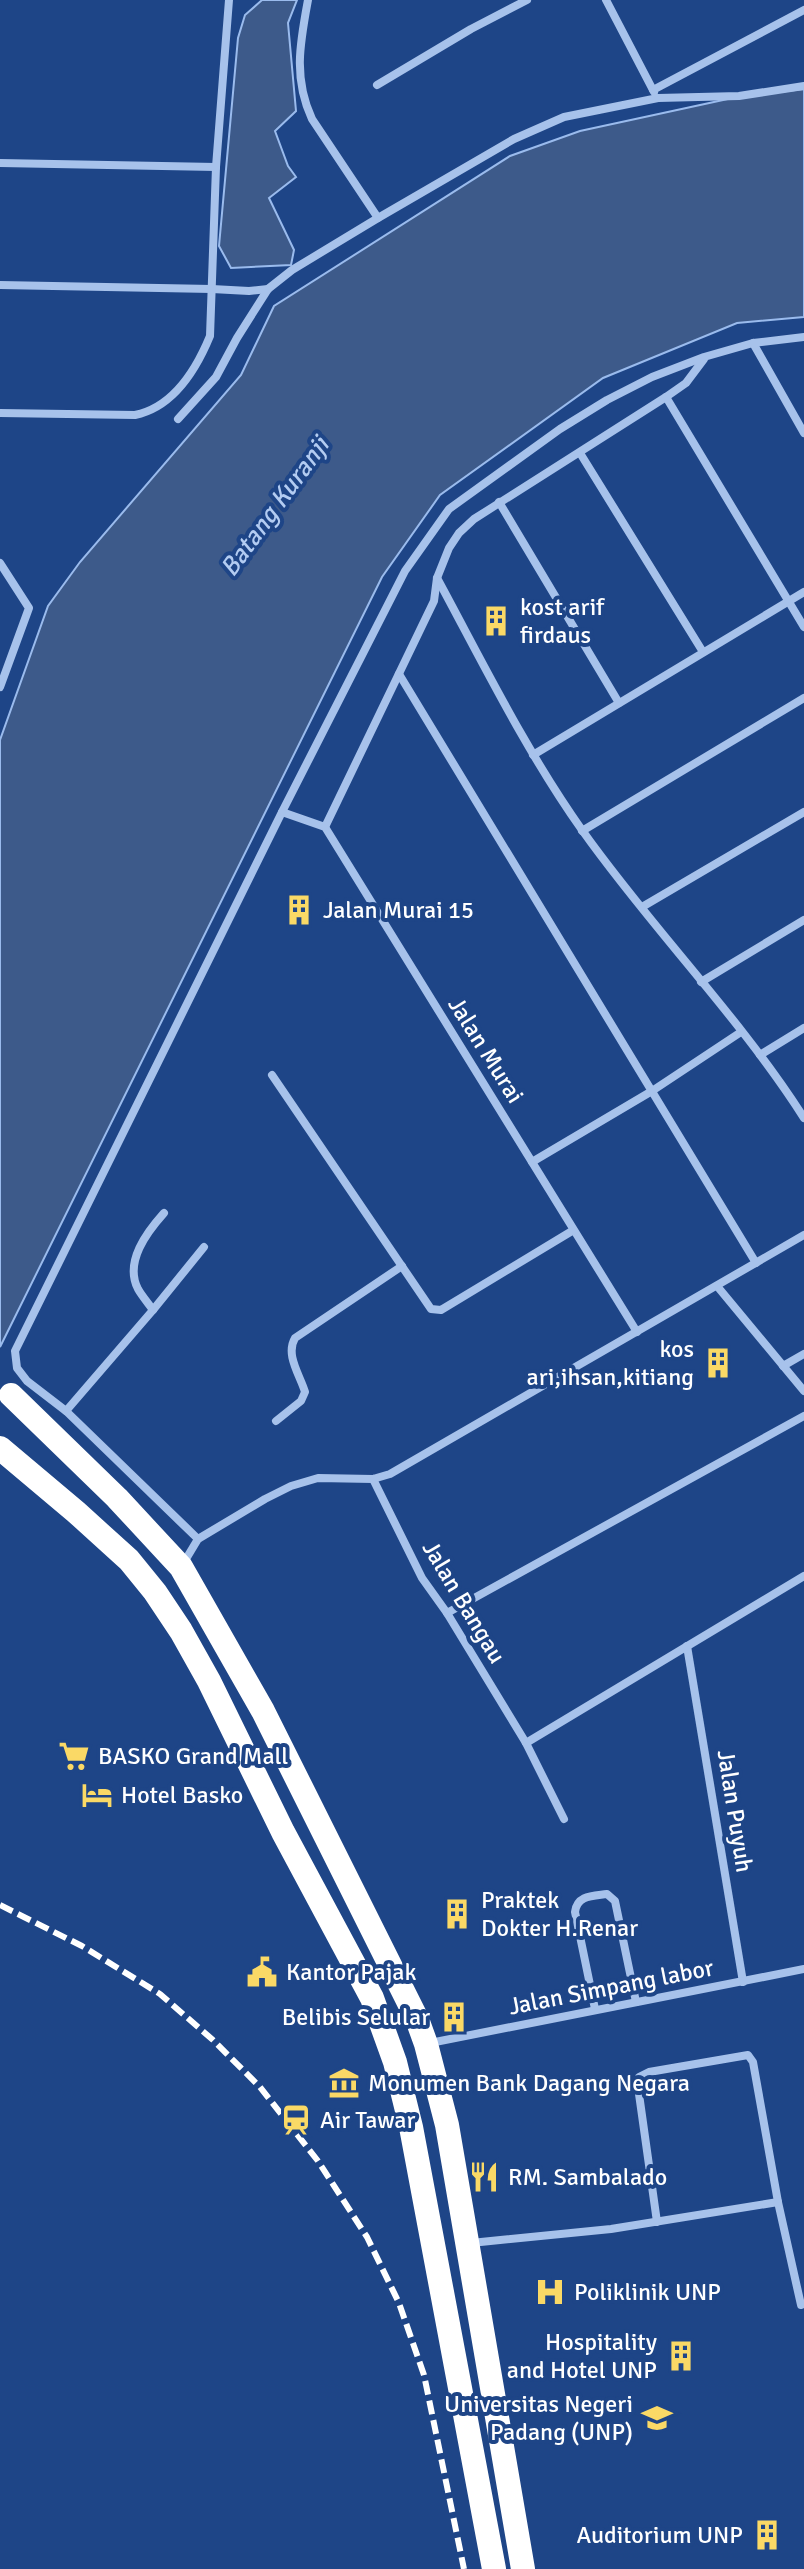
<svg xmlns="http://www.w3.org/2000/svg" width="804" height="2569" viewBox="0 0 804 2569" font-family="Signika,sans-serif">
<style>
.water{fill:#3d5a8a;stroke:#9abbed;stroke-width:2}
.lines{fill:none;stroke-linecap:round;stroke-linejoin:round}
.street{stroke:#a7c2eb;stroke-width:8}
.highway{stroke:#fff;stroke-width:24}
.rail{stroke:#fff;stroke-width:6;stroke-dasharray:14 6;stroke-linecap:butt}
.labels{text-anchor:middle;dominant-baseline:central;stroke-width:8;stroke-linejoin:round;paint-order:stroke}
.poi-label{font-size:24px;fill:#fff;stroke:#1e4587;text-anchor:start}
.street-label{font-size:24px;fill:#fff;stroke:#1e4587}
.water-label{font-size:26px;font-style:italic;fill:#b3ccf2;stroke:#1e4587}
</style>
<rect width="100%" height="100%" fill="#1e4587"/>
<g class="water">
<polygon points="262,0 297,0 288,23 296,111 275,131 288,166 296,177 269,198 294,250 291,265 231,268 219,246 238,38 245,15"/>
<polygon points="804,89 804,317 737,323 603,378 440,495 382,577 0,1347 0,740 48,606 80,562 241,375 274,306 510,156 580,131 737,97"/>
</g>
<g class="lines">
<g class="street">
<path d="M308 0C300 43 293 78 312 119L378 218"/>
<polyline points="606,0 654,92"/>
<polyline points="377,85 471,29 527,0"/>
<polyline points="653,90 804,10"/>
<polyline points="0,163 216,167"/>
<polyline points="0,285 212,289 249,291 268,289 292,270 378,218 514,139 564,117 658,98 739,96 804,86"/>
<polyline points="753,343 804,433"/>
<polyline points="666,397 804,627"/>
<path d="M0 413 135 415C174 407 196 370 210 336L216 167 229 0"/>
<polyline points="178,419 216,377 237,338 268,289"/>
<polyline points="580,453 703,652"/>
<polyline points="499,502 619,703"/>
<polyline points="0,563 29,608 0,687"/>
<path d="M437 578C483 663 526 751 582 830 652 929 739 1016 804 1118"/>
<polyline points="399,674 756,1263"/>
<polyline points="533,755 804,592"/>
<polyline points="282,812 325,827 637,1332"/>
<polyline points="325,827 434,601 437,578 449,548 459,533 474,519 666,397 686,383 704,359"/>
<polyline points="582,831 804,698"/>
<polyline points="642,907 804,812"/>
<polyline points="701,982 804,920"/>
<polyline points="760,1055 804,1028"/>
<polyline points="272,1075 431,1309 441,1310 572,1231"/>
<polyline points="532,1162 652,1091 741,1032"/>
<polyline points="717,1286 804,1391"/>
<path d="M153 1310C148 1303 142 1296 138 1289 124 1262 147 1232 164 1213"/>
<polyline points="783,1366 804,1354"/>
<polyline points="66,1411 153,1310 204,1247"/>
<path d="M276 1421 301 1401 305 1392C300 1375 285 1355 295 1338L402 1266"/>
<polyline points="373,1479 422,1578 447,1613 526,1743 564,1819"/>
<polyline points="198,1539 66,1411 27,1381 17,1368 15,1351 282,812 405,571 449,509 560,429 607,400 652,377 704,357 753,343 804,337"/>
<polyline points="183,1564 198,1539 265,1499 291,1486 318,1478 373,1479 390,1474 804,1235"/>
<polyline points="447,1613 804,1416"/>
<polyline points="687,1646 743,1982"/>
<polyline points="526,1743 804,1576"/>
<path d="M595 2009 575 1912C577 1895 593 1896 607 1894L615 1901 636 2002"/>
<polyline points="430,2043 804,1969"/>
<polyline points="778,2202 801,2305"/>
<polyline points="471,2243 611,2229 778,2202 753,2062 748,2055 649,2072 639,2077 638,2087 657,2222"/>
</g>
<g class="highway">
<polyline points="11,1395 117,1498 181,1567 263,1711 417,2019 426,2044 447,2125 523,2569"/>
<polyline points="0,1448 76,1512 129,1560 155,1592 181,1631 209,1681 283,1832 372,1998 395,2062 411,2127 494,2569"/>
</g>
<polyline class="rail" points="0,1905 82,1946 160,1994 213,2040 260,2087 318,2161 367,2237 399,2303 424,2375 464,2569"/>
</g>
<defs>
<g id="building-bare" transform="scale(2.4)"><path d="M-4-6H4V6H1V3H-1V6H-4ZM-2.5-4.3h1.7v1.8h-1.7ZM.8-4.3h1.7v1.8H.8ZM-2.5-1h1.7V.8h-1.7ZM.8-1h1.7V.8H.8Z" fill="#fad966" stroke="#1e4587" stroke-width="2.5" paint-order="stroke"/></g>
<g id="supermarket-bare" transform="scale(2.4)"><path d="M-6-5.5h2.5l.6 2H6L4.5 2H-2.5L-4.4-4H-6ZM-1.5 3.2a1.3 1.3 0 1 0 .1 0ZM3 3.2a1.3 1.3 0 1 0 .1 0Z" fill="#fad966" stroke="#1e4587" stroke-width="2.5" paint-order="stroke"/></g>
<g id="hotel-bare" transform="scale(2.4)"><path d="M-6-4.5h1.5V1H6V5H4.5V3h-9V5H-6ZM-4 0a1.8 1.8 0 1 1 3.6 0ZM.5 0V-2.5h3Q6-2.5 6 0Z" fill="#fad966" stroke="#1e4587" stroke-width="2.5" paint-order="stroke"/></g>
<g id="civic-bare" transform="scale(2.4)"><path d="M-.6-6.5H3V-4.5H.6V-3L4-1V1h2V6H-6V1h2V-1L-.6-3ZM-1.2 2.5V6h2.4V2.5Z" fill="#fad966" stroke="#1e4587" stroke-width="2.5" paint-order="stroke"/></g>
<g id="museum-bare" transform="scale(2.4)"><path d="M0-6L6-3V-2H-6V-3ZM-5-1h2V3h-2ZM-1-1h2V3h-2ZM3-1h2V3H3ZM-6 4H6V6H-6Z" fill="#fad966" stroke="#1e4587" stroke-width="2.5" paint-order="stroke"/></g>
<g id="station-bare" transform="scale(2.4)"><path d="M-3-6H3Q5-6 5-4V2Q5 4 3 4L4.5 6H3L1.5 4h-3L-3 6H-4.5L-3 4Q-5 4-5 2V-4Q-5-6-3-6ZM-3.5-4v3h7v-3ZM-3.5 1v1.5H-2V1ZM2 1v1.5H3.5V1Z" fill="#fad966" stroke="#1e4587" stroke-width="2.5" paint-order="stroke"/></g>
<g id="restaurant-bare" transform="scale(2.4)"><path d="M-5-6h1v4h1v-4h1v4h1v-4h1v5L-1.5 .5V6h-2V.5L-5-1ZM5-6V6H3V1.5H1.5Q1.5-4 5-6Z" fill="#fad966" stroke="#1e4587" stroke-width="2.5" paint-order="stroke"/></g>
<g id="hospital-bare" transform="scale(2.4)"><path d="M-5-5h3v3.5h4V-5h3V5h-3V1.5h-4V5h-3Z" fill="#fad966" stroke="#1e4587" stroke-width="2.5" paint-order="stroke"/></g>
<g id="university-bare" transform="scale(2.4)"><path d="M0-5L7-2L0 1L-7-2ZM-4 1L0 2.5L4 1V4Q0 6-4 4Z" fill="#fad966" stroke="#1e4587" stroke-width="2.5" paint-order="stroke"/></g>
</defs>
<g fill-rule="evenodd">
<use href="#building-bare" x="496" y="621"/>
<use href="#building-bare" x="299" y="910"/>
<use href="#building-bare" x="718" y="1363"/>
<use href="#supermarket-bare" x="74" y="1756"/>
<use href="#hotel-bare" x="97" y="1795"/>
<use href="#building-bare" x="457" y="1914"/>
<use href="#civic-bare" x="262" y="1972"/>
<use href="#building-bare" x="454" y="2017"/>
<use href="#museum-bare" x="344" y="2083"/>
<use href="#station-bare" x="296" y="2120"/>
<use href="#restaurant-bare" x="484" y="2177"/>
<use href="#hospital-bare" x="550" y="2292"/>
<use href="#building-bare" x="681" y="2356"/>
<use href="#university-bare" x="657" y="2418"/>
<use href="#building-bare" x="767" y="2535"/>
</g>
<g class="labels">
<g class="poi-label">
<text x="520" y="607">kost arif<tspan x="520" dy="28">firdaus</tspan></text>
<text x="323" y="910">Jalan Murai 15</text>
<text x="694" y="1349" text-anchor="end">kos<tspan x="694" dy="28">ari,ihsan,kitiang</tspan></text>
<text x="98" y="1756">BASKO Grand Mall</text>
<text x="121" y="1795">Hotel Basko</text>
<text x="481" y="1900">Praktek<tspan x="481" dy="28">Dokter H.Renar</tspan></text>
<text x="286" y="1972">Kantor Pajak</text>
<text x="430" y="2017" text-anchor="end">Belibis Selular</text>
<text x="368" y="2083">Monumen Bank Dagang Negara</text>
<text x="320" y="2120">Air Tawar</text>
<text x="508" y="2177">RM. Sambalado</text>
<text x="574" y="2292">Poliklinik UNP</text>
<text x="657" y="2342" text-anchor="end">Hospitality<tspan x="657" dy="28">and Hotel UNP</tspan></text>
<text x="633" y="2404" text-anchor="end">Universitas Negeri<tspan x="633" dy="28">Padang (UNP)</tspan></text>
<text x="743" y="2535" text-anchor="end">Auditorium UNP</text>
</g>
<g class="street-label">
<text transform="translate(486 1050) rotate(58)">Jalan Murai</text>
<text transform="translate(464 1602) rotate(59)">Jalan Bangau</text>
<text transform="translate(735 1811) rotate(81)">Jalan Puyuh</text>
<text transform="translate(611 1987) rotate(-11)">Jalan Simpang labor</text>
</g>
<g class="water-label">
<text transform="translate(275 507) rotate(-54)">Batang Kuranji</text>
</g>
</g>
</svg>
